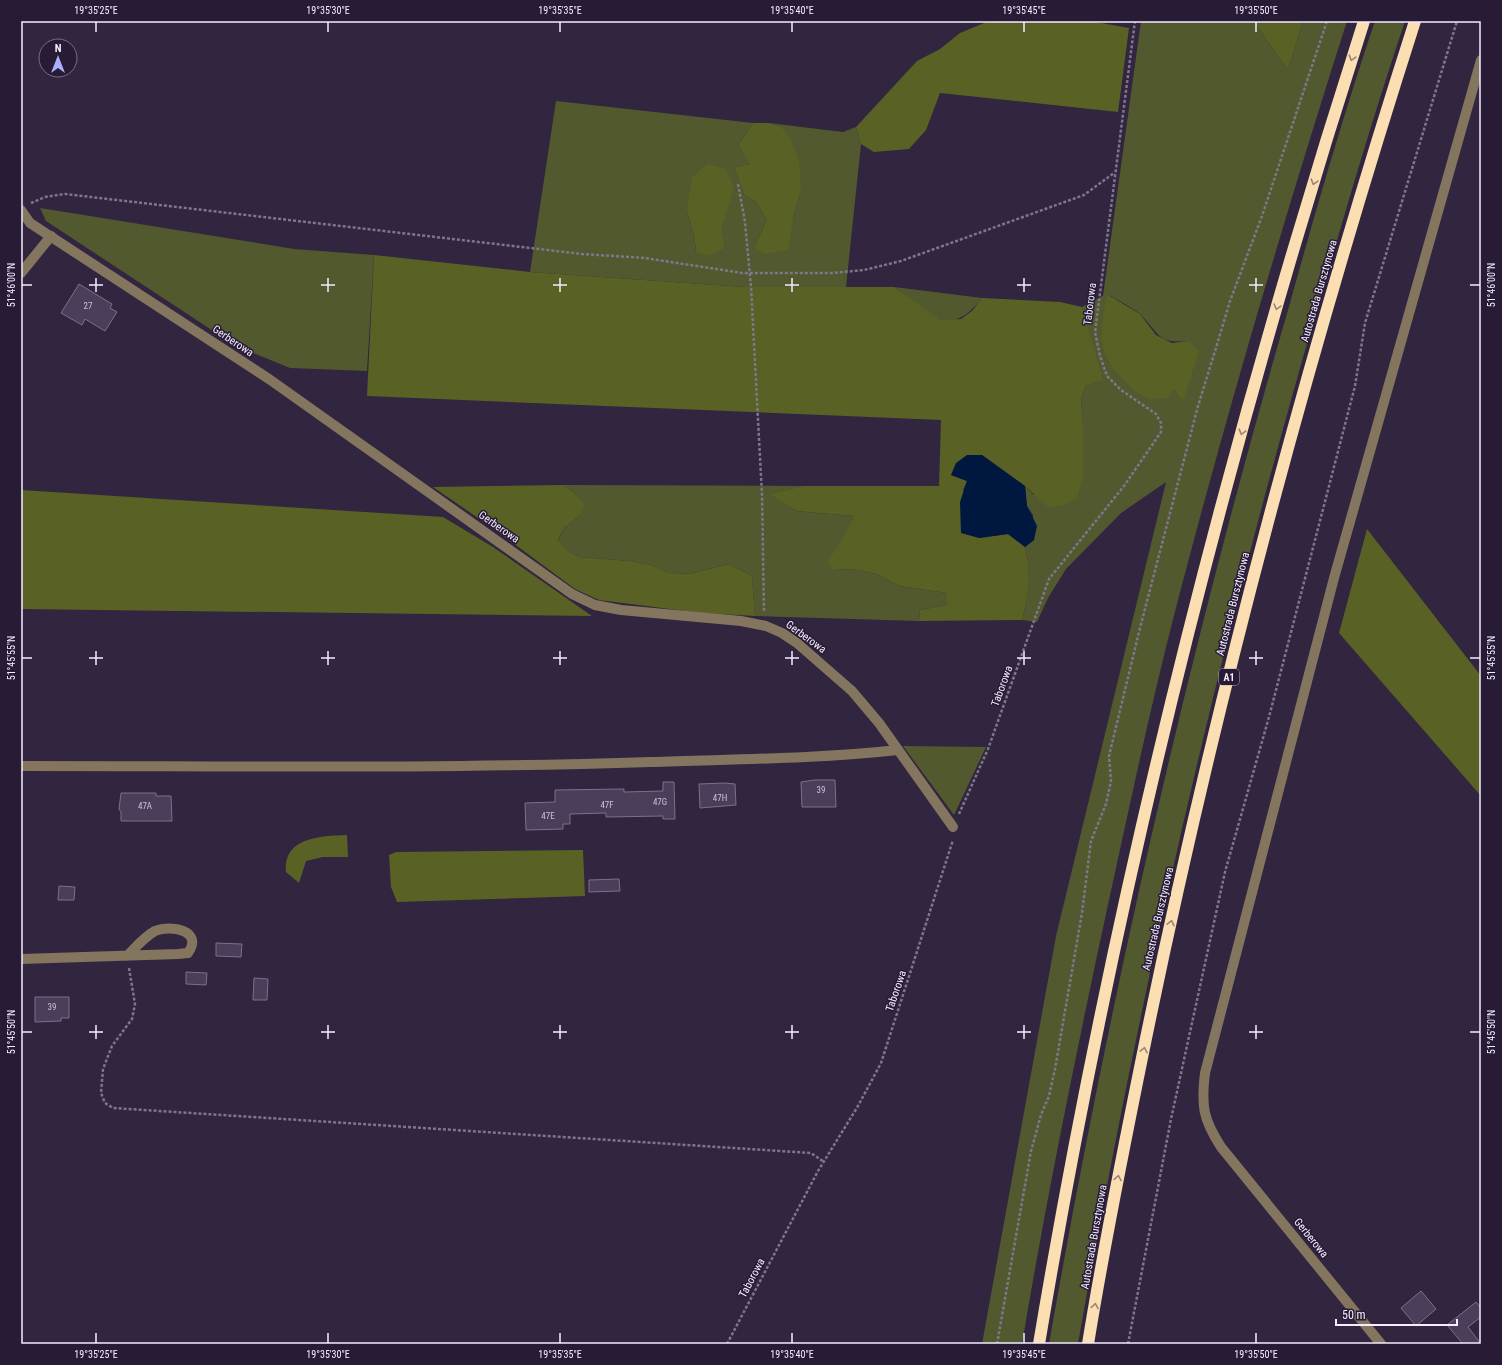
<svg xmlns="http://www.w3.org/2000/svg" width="1502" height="1365" viewBox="0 0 1502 1365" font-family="'Roboto Condensed',sans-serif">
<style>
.green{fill:#53592e;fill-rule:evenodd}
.forest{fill:#5a6125}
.water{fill:#00183f}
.building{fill:#4b3e5a;stroke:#7d708f}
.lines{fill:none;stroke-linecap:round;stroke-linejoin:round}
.path{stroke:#80768c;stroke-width:2.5;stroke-dasharray:3 2;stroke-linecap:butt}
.minor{stroke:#84755f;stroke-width:10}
.highway{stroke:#fbdeb2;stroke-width:12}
.oneway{stroke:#9c867a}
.ticks{fill:none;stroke:#f5edff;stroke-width:1.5}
.labels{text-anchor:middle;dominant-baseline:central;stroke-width:3;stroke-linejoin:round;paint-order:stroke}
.number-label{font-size:9px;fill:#cac1d6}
.shield{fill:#271b35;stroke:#b7aec2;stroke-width:1}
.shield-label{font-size:10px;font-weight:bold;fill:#f5edff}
.street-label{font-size:11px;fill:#f5edff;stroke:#271b35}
.neatline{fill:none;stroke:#f5edff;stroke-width:1.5}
.ticks-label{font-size:10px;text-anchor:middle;fill:#f5edff}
</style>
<rect width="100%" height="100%" fill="#31253f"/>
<g class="green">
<path d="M1141 21H1253L1288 70 1303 21H1347C1286 212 1229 405 1178 600 1152 699 1131 800 1109 900 1077 1048 1047 1195 1022 1344H982L1056 936 1166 482 1121 513 1066 569 1048 598 1037 622 1022 620C1029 592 1032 577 1025 547L1034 540 1033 515 1027 506 1025 486 1034 495 1083 476V425L1081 399 1086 386 1102 380 1082 307 1103 296ZM1107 294C1113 297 1138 311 1141 315 1160 334 1157 344 1189 341L1183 400 1174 390Z"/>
<path d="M1375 21H1405C1373 116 1345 213 1317 309 1218 650 1139 995 1078 1344H1049C1110 995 1189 650 1288 310 1315 213 1343 116 1375 21Z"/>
<path d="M556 101 753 123 738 145 751 164 734 167 744 195 756 202 767 220 754 247 793 219 801 191 781 127 769 123 843 132 856 127 861 144 846 287H745L530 272ZM687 211 725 212 722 227 723 250 696 252 694 235Z"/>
<polygon points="40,208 294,249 374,255 367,371 290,368 236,346 46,221"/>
<path d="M894 287 982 298C972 311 959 324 940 320 936 319 901 292 894 287Z"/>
<polygon points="564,485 802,486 771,494 796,511 854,516 832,570 852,569 877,574 899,586 947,593 947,605 920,610 919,621 755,616 752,576 729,564 689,574 669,573 652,565 630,561 579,557 568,551 558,541 564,528 580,515 580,498"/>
<polygon points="903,746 986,747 954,815"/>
</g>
<g class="forest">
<polygon points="989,21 1090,21 1129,28 1118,112 940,93 926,130 909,149 874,152 861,144 856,127 917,61 940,49 960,33"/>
<polygon points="1253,21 1303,21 1288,70"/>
<polygon points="753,123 769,123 781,127 791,139 799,161 801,191 793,219 788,250 764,254 754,247 767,220 756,202 744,195 734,167 750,164 738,145"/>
<polygon points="708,164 726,169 734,187 722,227 724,249 709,256 696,252 694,235 687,211 692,177"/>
<path d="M374 255 530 272 745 287H894L940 320 961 319 972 311 982 298 1060 302 1082 307 1103 380 1086 386 1081 399 1083 425V476L1077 498 1064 505 1048 507 1025 486 982 455 951 475 967 481 963 490 979 538 1008 534 1025 547C1032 577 1029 592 1022 620L919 621 920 610 947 605V593L899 586 877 574 852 569 832 570 828 561 845 535 854 516 796 511 770 494 802 486H939L941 420 367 396Z"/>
<path d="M1107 294 1140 314 1156 335 1172 343 1189 341 1199 351 1183 401 1174 390 1167 398C1161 398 1153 400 1148 398 1132 393 1107 365 1104 349 1099 331 1104 311 1107 294Z"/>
<polygon points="564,485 580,498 584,506 580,515 564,528 558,540 568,551 579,557 630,561 652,565 669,573 689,574 729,564 752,576 755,616 701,613 599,600 575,589 497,531 433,487"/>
<polygon points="21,490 443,517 493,547 592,616 21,609"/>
<polygon points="1367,529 1481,676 1481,796 1339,633"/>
<path d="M347 835 348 857H323L306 861 299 883 286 872C283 837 321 836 347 835Z"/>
<polygon points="583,850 585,896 397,902 391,887 389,855 396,852"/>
</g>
<polygon class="water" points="967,455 982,455 1025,486 1027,506 1037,526 1034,540 1025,547 1008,534 979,538 961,533 960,502 967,481 951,475 956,463"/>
<g class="building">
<polygon points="79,284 112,304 110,308 117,312 105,331 85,319 82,325 61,313"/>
<polygon points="815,780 835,780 836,807 802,807 801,782"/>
<polygon points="663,782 674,782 675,819 663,819 663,816 606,817 606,813 570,814 570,824 563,824 563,829 526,830 525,803 555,802 555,790 624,789 624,792 663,791"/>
<polygon points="724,783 735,784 736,805 700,808 699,784"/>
<polygon points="121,793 156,793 156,796 171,796 172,821 121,821 121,812 119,809"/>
<polygon points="619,879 620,891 589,892 589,880"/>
<polygon points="59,886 75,887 74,900 58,900"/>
<polygon points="216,943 242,944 241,957 216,956"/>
<polygon points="186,972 207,973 206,985 186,984"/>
<polygon points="254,978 268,979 267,1000 253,1000"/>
<polygon points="35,997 69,997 69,1018 61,1018 61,1021 35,1022"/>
<polygon points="1421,1291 1436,1309 1416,1326 1401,1308"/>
<polygon points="1476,1302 1481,1308 1481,1317 1468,1327 1481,1344 1463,1344 1447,1325"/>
</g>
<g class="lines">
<g class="path">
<polyline points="738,184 745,222 751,287 762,495 764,612"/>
<polyline points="31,203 45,197 65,194 582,254 645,258 742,273 833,273 864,270 901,261 1084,195 1114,173"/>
<polyline points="959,814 988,749 1049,579 1124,486 1161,432 1161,423 1156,414 1121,390 1107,376 1100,356 1095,332 1135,21"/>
<polyline points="129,968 135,1004 132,1019 112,1046 103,1069 101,1093 105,1103 113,1108 811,1153 824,1162"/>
<polyline points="727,1344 818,1171 858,1106 881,1063 953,840"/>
<polyline points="997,1344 1031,1151 1041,1115 1049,1096 1055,1069 1082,913 1091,841 1106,804 1111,781 1109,756 1140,628 1198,406 1216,348 1230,301 1262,216 1327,21"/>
<polyline points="1128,1344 1171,1119 1225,872 1269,717 1355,386 1365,323 1457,21"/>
</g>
<g class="minor">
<polyline points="21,210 30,223 269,379 572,594 595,605 621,610 741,621 766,626 782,633 797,643 852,691 879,723 953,827"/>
<polyline points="21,273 51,236"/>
<path d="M21 766C231 766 441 769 651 762 734 759 816 759 898 750"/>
<path d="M21 959 178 954 188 953C204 931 171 924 155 931 144 937 136 947 127 956"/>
<path d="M1381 1344 1221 1147C1203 1119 1201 1106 1205 1073L1334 578 1481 60"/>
</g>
<g class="highway">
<path d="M1039 1344C1114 896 1225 453 1364 21"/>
<path d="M1088 1344C1104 1245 1124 1146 1144 1048 1215 701 1307 358 1415 21"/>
</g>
</g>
<defs><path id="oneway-chevron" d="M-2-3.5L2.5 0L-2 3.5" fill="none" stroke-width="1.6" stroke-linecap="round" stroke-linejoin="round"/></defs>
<g class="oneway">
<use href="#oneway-chevron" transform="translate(1352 58) rotate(108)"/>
<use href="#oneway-chevron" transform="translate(1314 182) rotate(107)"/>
<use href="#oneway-chevron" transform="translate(1277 307) rotate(106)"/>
<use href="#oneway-chevron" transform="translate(1242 432) rotate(105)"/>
<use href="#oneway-chevron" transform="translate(1171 923) rotate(-78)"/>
<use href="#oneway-chevron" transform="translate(1144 1050) rotate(-78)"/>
<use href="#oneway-chevron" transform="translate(1118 1178) rotate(-80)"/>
<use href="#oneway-chevron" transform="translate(1095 1306) rotate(-80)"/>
</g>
<path class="ticks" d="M96 22V32M328 22V32M560 22V32M792 22V32M1024 22V32M1256 22V32M96 278V292M328 278V292M560 278V292M792 278V292M1024 278V292M1256 278V292M22 285H32M89 285H103M321 285H335M553 285H567M785 285H799M1017 285H1031M1249 285H1263M1470 285H1480M96 651V665M328 651V665M560 651V665M792 651V665M1024 651V665M1256 651V665M22 658H32M89 658H103M321 658H335M553 658H567M785 658H799M1017 658H1031M1249 658H1263M1470 658H1480M96 1025V1039M328 1025V1039M560 1025V1039M792 1025V1039M1024 1025V1039M1256 1025V1039M22 1032H32M89 1032H103M321 1032H335M553 1032H567M785 1032H799M1017 1032H1031M1249 1032H1263M1470 1032H1480M96 1333V1343M328 1333V1343M560 1333V1343M792 1333V1343M1024 1333V1343M1256 1333V1343"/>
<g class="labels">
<g class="number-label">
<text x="88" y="306">27</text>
<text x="821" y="790">39</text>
<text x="720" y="798">47H</text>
<text x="660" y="802">47G</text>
<text x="607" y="805">47F</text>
<text x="145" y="806">47A</text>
<text x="548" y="816">47E</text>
<text x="52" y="1007">39</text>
</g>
<rect class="shield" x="1219" y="669" width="20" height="16" rx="3"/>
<g class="shield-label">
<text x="1229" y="677">A1</text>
</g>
<g class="street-label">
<text transform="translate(1319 291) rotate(-74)">Autostrada Bursztynowa</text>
<text transform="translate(1090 304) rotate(-83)">Taborowa</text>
<text transform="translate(233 341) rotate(34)">Gerberowa</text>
<text transform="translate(499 527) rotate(35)">Gerberowa</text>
<text transform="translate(1233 604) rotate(-76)">Autostrada Bursztynowa</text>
<text transform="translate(806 637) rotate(36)">Gerberowa</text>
<text transform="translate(1002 686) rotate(-70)">Taborowa</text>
<text transform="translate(1158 919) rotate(-77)">Autostrada Bursztynowa</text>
<text transform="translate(896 991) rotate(-71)">Taborowa</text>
<text transform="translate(1094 1237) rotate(-80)">Autostrada Bursztynowa</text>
<text transform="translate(1311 1238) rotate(51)">Gerberowa</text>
<text transform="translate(752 1278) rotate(-62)">Taborowa</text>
</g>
</g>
<rect width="1502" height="1365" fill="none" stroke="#271b35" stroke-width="44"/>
<g transform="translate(58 58)"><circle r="19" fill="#271b35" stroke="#796f86"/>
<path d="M0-3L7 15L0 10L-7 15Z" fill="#acaffb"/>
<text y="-6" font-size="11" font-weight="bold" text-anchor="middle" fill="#f5edff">N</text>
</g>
<path d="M1336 1319v6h121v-6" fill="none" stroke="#f5edff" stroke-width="2"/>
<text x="1342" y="1319" font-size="12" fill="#f5edff" stroke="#271b35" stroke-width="3" paint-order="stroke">50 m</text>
<rect x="22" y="22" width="1458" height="1321" class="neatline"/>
<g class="ticks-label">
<text x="96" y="14">19°35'25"E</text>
<text x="328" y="14">19°35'30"E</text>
<text x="560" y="14">19°35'35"E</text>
<text x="792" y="14">19°35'40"E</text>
<text x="1024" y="14">19°35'45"E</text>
<text x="1256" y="14">19°35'50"E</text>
<text transform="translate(11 285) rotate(-90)" y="4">51°46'00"N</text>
<text transform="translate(1491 285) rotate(-90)" y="4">51°46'00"N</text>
<text transform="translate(11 658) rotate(-90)" y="4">51°45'55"N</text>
<text transform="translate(1491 658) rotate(-90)" y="4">51°45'55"N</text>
<text transform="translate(11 1032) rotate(-90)" y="4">51°45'50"N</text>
<text transform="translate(1491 1032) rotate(-90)" y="4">51°45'50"N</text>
<text x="96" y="1358">19°35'25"E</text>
<text x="328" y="1358">19°35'30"E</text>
<text x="560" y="1358">19°35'35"E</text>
<text x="792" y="1358">19°35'40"E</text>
<text x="1024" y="1358">19°35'45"E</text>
<text x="1256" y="1358">19°35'50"E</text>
</g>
</svg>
